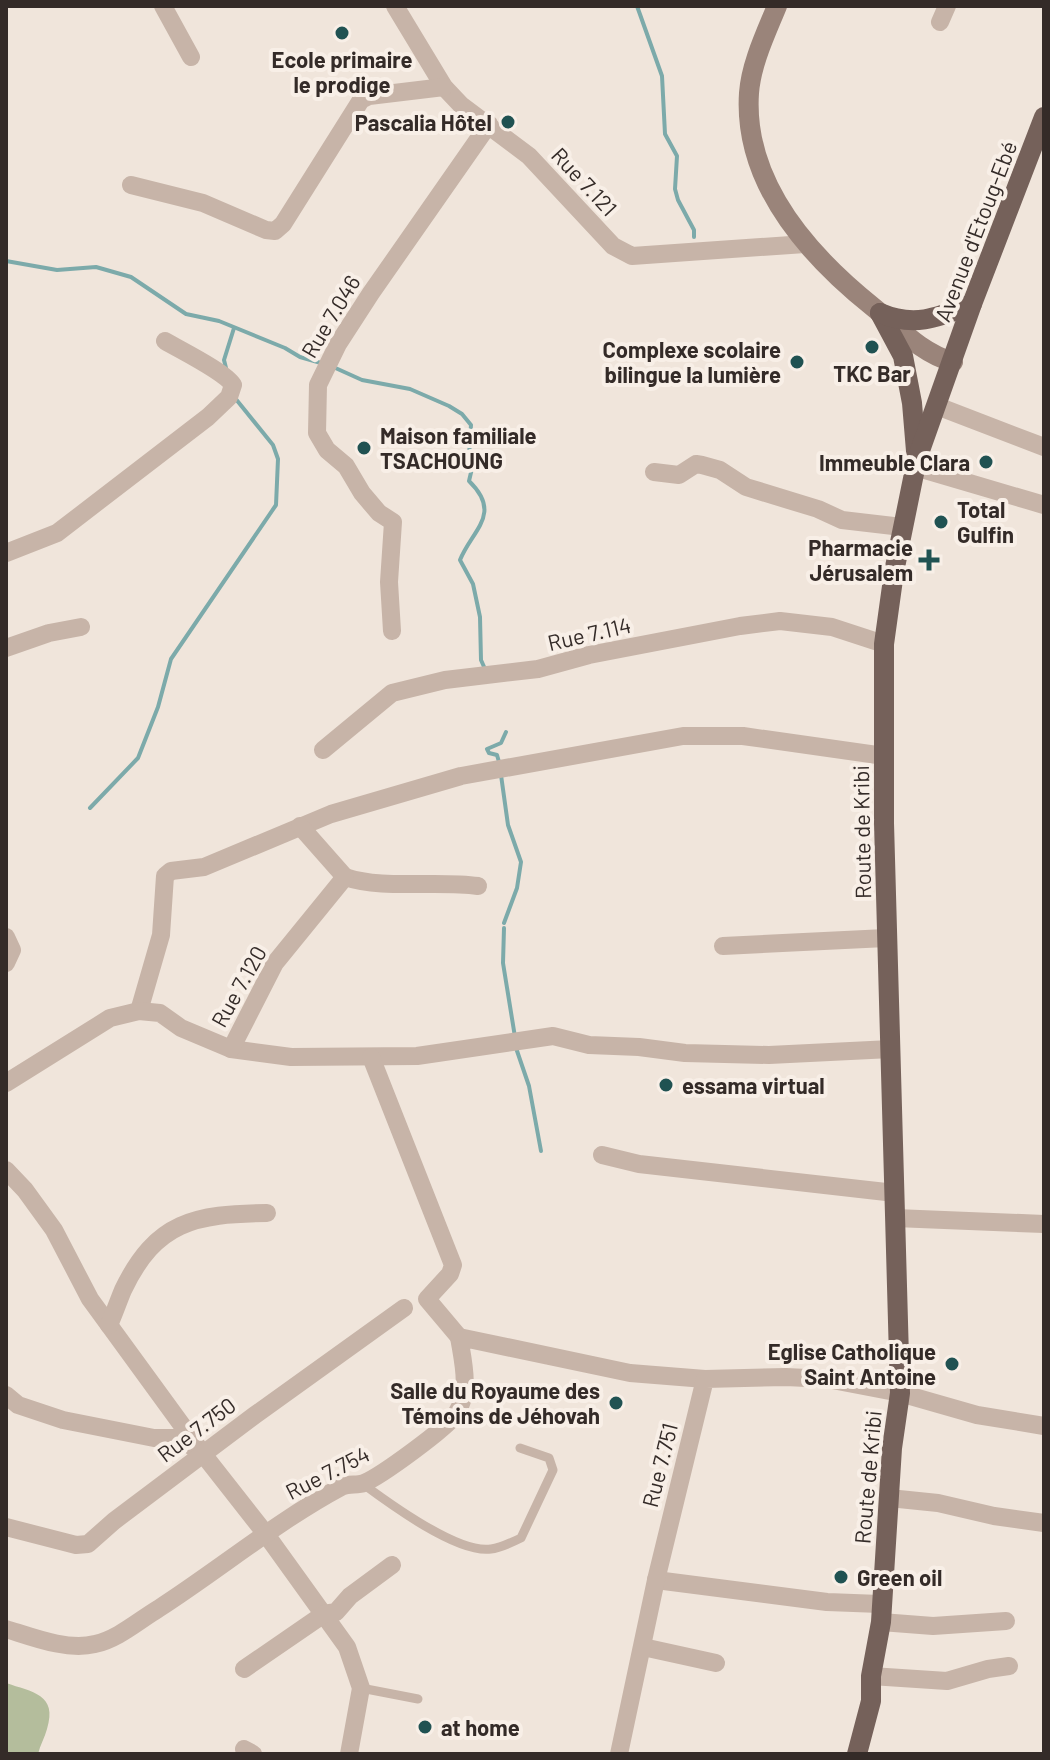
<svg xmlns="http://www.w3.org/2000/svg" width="1050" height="1760" viewBox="0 0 1050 1760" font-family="Barlow,sans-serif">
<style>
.green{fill:#b4bd9c}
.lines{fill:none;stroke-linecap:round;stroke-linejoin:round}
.stream{stroke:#7caaaa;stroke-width:4}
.service{stroke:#c7b4a8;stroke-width:9}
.minor{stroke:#c7b4a8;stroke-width:18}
.secondary{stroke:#9a847a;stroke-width:20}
.primary{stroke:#75615a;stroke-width:20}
.poi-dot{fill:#205252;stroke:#f8efe7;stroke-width:3}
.labels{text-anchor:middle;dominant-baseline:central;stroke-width:8;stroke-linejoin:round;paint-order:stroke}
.poi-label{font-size:22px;font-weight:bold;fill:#342b28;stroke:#f8efe7;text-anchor:end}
.street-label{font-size:22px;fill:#342b28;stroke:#f8efe7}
</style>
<rect width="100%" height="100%" fill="#f0e5db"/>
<path class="green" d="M6 1683C32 1692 58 1694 47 1729 45 1737 40 1745 38 1754H6Z"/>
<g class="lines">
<g class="stream">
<polyline points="637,6 662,76 665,134 677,156 675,189 678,200 694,230 694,237"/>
<polyline points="6,261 57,270 96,267 131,277 186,314 219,321 285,348 300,357 321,363"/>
<path d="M331 366 362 380 410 389 449 406 462 414 471 425 469 456 473 464 469 481C503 514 472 530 460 560L473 584 480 617 481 660 485 669"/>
<polyline points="226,368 224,360 234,328"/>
<polyline points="499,762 497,755 489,753 487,749 501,743 506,732"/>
<polyline points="501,775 508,825 521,862 517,888 504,923"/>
<polyline points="90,808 138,758 158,707 171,659 276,505 278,459 273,445 235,398"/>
<polyline points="504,928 503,963 515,1037"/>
<polyline points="515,1045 529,1086 541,1151"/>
</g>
<g class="service">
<path d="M363 1484C390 1504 458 1554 491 1549 501 1548 512 1542 521 1538L553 1470 549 1458 520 1448"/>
<polyline points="361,1688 418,1699"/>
</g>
<g class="minor">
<polyline points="163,6 191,57"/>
<polyline points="395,6 444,87 461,105 529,156 613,246 632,256 805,244"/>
<polyline points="940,22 947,6"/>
<polyline points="131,185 203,203 266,230 275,231 283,224 361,100 369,96 444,87"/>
<polyline points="937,406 1044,447"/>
<polyline points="915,467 1044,505"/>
<polyline points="654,472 679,475 696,464 702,465 720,470 746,487 818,509 842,520 902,527"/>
<path d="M6 553 57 533 208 417 229 397 233 385C225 372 182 351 165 341"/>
<polyline points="392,631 389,582 393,522 379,513 362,493 346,466 327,450 317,433 318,385 338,344 371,293 489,124"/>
<polyline points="6,648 49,633 81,627"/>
<polyline points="323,750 392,693 445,680 538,669 589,655 740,626 780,621 832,627 884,644"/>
<path d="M345 877C383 890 436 880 478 886"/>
<polyline points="6,937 12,950 6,963"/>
<polyline points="723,946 886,938"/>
<polyline points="139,1011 161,935 165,876 171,871 204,867 331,814 461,776 683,736 743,736 884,756"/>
<polyline points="231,1049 291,1057 417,1056 553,1036 589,1045 639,1047 685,1053 769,1055 891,1049"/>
<polyline points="371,1057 453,1265 450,1274 427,1299 459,1337"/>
<polyline points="6,1083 110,1018 139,1011 160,1013 181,1028 231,1049 275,963 345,877 300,826"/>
<polyline points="602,1155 639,1164 895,1193"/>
<polyline points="6,1170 25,1190 54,1230 90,1299 109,1325 203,1454 265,1533 347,1647 361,1688 349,1754"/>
<polyline points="895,1218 1044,1224"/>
<path d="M109 1325C114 1314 118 1302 123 1290 156 1221 195 1214 267 1213"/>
<polyline points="6,1395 18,1405 63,1420 154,1438 181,1438 194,1448"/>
<polyline points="889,1498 938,1503 994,1516 1044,1523"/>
<polyline points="6,1527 76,1545 88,1544 114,1521 255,1415 404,1308"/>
<polyline points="656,1580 827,1602 880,1604"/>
<polyline points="881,1622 933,1626 1006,1621"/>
<path d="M6 1629C32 1637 67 1651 95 1644 118 1639 138 1621 158 1609 220 1569 276 1522 341 1487 349 1483 357 1486 364 1483 381 1476 447 1428 456 1414 471 1391 463 1362 459 1337L630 1373 705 1379"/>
<polyline points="643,1647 716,1663"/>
<polyline points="244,1669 324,1614 336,1612 350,1596 392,1565"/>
<polyline points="871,1676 947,1681 988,1669 1009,1666"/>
<polyline points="244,1749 253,1754"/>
<polyline points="619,1754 656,1580 705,1379 786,1377 827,1379 900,1393 977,1415 1044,1426"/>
</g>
<path class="secondary" d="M777 6C766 33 751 64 749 93 743 183 808 255 873 307 899 328 921 353 953 362"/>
<g class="primary">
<polyline points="880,313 903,356 912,403 916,451"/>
<path d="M880 313C915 328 939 317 972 304"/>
<polyline points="857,1754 871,1701 871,1676 881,1622 892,1448 900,1393 884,823 884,644 894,572 917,459 972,304 1044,117"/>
</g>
</g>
<g class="poi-dot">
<circle cx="342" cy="33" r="8"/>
<circle cx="508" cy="122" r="8"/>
<circle cx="872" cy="347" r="8"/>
<circle cx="797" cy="362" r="8"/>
<circle cx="364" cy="448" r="8"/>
<circle cx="986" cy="462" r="8"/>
<circle cx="941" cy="522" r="8"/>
<path d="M925 548h8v8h8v8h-8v8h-8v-8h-8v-8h8z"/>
<circle cx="666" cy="1085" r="8"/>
<circle cx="952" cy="1364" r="8"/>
<circle cx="616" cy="1403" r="8"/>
<circle cx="841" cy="1577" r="8"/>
<circle cx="425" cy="1727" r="8"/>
</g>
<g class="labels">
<g class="poi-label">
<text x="342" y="59" text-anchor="middle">Ecole primaire<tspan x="342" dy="25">le prodige</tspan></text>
<text x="492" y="122">Pascalia Hôtel</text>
<text x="781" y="349">Complexe scolaire<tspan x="781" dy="25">bilingue la lumière</tspan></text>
<text x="872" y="373" text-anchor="middle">TKC Bar</text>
<text x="380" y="435" text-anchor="start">Maison familiale<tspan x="380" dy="25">TSACHOUNG</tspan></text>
<text x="970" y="462">Immeuble Clara</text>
<text x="957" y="509" text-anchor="start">Total<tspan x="957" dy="25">Gulfin</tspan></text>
<text x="913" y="547">Pharmacie<tspan x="913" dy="25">Jérusalem</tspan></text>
<text x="682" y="1085" text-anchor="start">essama virtual</text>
<text x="936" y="1351">Eglise Catholique<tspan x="936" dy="25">Saint Antoine</tspan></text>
<text x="600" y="1390">Salle du Royaume des<tspan x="600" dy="25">Témoins de Jéhovah</tspan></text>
<text x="857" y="1577" text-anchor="start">Green oil</text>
<text x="441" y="1727" text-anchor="start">at home</text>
</g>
<g class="street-label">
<text transform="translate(585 181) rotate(47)">Rue 7.121</text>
<text transform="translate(975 231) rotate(-69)">Avenue d'Etoug-Ebé</text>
<text transform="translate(330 316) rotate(-59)">Rue 7.046</text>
<text transform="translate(589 633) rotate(-13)">Rue 7.114</text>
<text transform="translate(861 832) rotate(-91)">Route de Kribi</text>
<text transform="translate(238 986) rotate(-61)">Rue 7.120</text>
<text transform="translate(196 1429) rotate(-37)">Rue 7.750</text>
<text transform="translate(659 1465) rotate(-76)">Rue 7.751</text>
<text transform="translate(327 1472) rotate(-27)">Rue 7.754</text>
<text transform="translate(867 1477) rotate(-85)">Route de Kribi</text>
</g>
</g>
<rect width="1050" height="1760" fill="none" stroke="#342b28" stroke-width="16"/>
</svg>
